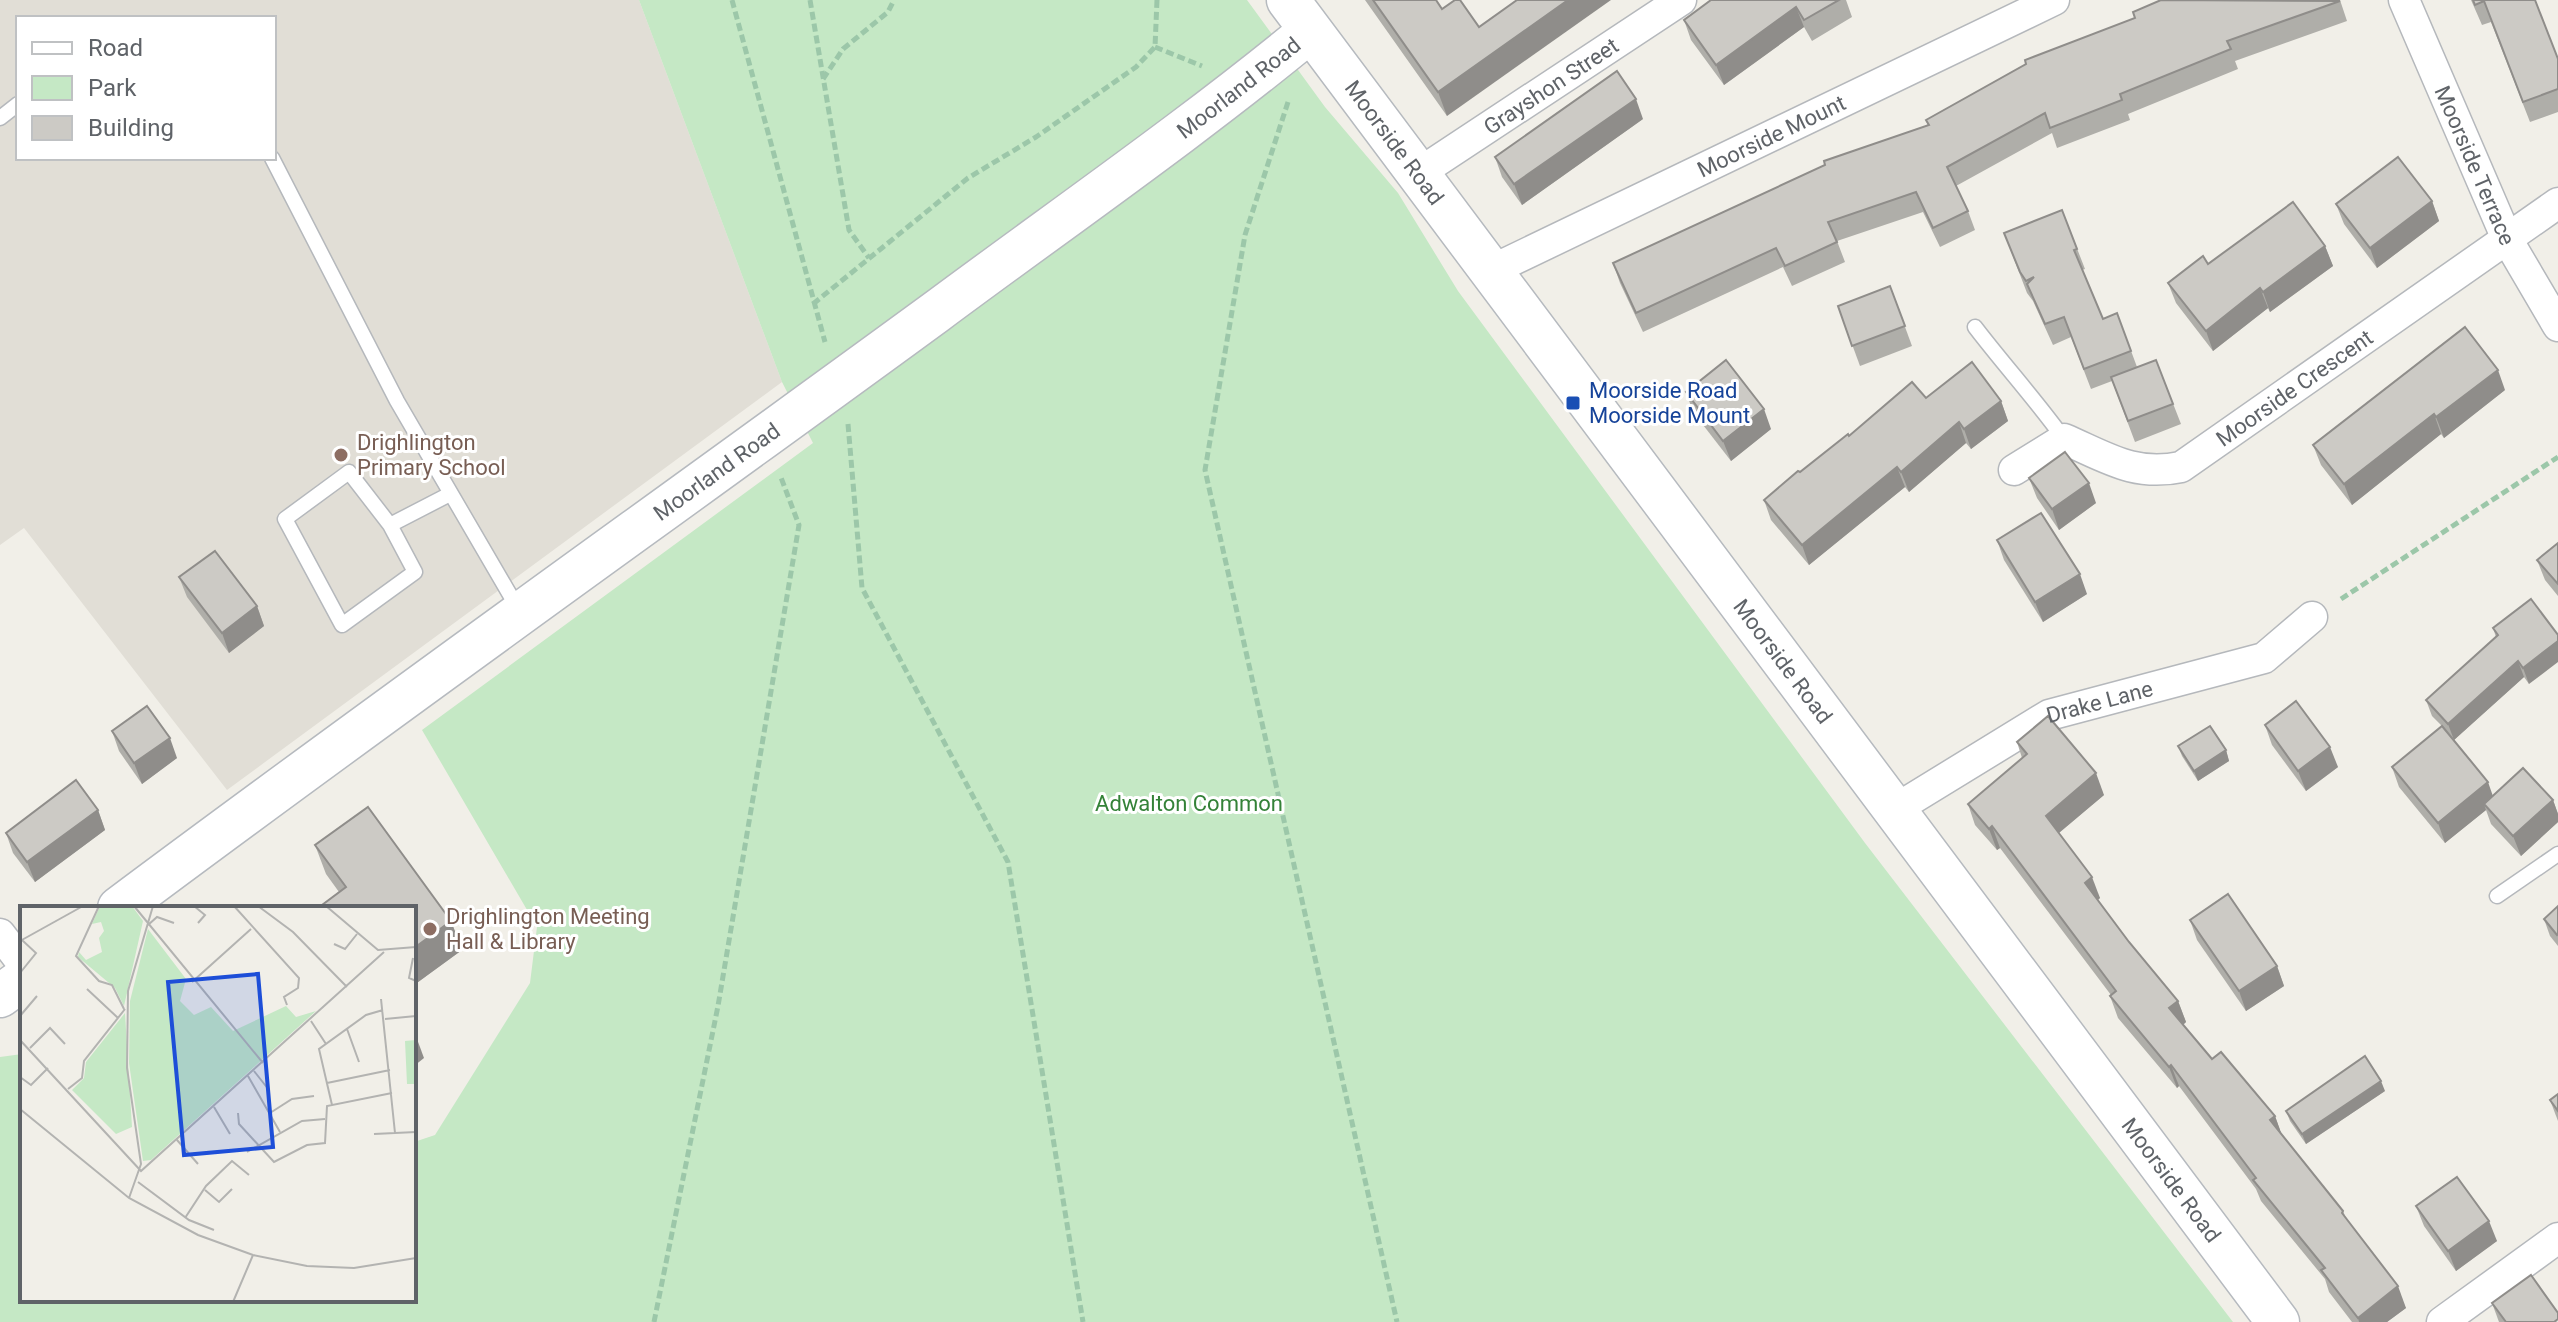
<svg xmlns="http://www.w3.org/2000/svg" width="2558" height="1322" viewBox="0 0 2558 1322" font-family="Roboto,sans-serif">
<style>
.education{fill:#e1ded6;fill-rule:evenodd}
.green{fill:#c5e8c5}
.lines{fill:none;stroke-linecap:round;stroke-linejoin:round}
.lane-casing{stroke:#b5b8bc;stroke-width:17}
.street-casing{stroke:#b5b8bc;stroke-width:33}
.secondary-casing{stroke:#b6babf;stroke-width:45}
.path{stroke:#9cc7a9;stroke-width:5;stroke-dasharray:8 4;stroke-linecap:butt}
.lane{stroke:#fff;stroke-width:14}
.street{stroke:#fff;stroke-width:30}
.secondary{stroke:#fff;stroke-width:42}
.wall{fill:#afaea9}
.shaded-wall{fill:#8f8d8a}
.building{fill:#cccac5;stroke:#8f8d8a;stroke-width:2}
.transit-dot{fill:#1a4fb4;stroke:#fff;stroke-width:3}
.education-dot{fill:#8d6e63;stroke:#fff;stroke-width:3}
.labels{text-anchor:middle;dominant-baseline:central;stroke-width:6;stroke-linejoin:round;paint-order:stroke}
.street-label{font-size:22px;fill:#5f6368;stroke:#fff}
.transit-label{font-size:22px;fill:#164399;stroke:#fff;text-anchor:start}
.education-label{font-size:22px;fill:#785e54;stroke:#fff;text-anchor:start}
.park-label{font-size:22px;fill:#348238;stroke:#fff}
.inset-road{fill:none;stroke:#b3b3b1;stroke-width:2}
.view{fill:#1d4ed8;fill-opacity:0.15;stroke:#1d4ed8;stroke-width:4}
.inset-edge{fill:none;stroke:#5f6368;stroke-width:4}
</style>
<rect width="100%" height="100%" fill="#f1efe8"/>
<path class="education" d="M0 0H639L782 382 227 790 24 528 0 545ZM18 18H274V158H18Z"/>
<polygon class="green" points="639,0 1247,0 1325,107 1398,193 1458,291 1865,843 2233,1322 0,1322 0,1057 22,1054 22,1300 414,1300 414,1142 435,1135 530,983 537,927 422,730 813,443 782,382"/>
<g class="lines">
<g class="lane-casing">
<g id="lane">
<polyline points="0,118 18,104"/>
<polyline points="272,158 397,401 520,612"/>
<path d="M1975 327C2004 365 2036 400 2064 439"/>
<polyline points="390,525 349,472 285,519 342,625 415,572 390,525 450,494"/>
<polyline points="2497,896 2558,854"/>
</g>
</g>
<g class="street-casing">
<g id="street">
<path id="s1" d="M2404 0 2507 239 2558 326"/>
<path id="s2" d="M1419 173 1681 0"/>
<path id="s3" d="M1490 271 2054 0"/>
<path id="s4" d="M2014 470 2064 439C2106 457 2134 477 2181 467L2558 203"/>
<path id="s5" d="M1894 810 2049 715 2264 658 2312 617"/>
<polyline points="0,934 22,963"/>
<polyline points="2442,1322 2558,1238"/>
</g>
</g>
<g class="secondary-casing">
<g id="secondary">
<path id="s6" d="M1288 0 2278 1322"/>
<path id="s7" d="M119 908C389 706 664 511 936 312 1061 219 1190 130 1310 31"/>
<polyline points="0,996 22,980"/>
</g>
</g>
<g class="path">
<polyline points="732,0 825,342"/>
<polyline points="810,0 849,230 869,258"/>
<polyline points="1155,47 1202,66"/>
<polyline points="823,79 843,49 888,12 894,0"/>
<polyline points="1288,102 1245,235 1205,470 1397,1322"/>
<polyline points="813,304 968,178 1036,137 1136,67 1155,47 1157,0"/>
<polyline points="848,424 862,588 1008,862 1083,1322"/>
<polyline points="2341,599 2558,457"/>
<polyline points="654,1322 718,1006 799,525 780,475"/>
</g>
<use href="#lane" class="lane"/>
<use href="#street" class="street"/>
<use href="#secondary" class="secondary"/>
</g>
<g class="wall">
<polygon points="1365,0 1436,0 1442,9 1479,27 1447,116"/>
<polygon points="1711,0 1846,0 1852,17 1812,41 1804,27 1724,85 1691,40 1684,20"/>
<polygon points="2340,0 2347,21 2235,61 2238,69 2128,114 2130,120 2057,148 2052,133 1956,186 1968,211 1975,230 1940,247 1923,212 1837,241 1845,262 1792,286 1783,267 1643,332 1620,283 1613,263 1928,126 1926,120"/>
<polygon points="2471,0 2535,0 2558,59 2558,112 2530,122 2491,22 2482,25"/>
<polygon points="1643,119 1522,205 1502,177 1495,157"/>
<polygon points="2432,201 2439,221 2377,268 2344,224 2336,204"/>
<polygon points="2062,210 2085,269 2082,270 2103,319 2117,313 2137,367 2156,360 2181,424 2135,442 2112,381 2091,389 2071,337 2053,345 2033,301 2027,293 2004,233"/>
<polygon points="2325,246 2333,266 2270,312 2268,308 2213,351 2176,303 2168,283 2208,264"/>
<polygon points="1890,286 1912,346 1860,366 1838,306"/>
<polygon points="2505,390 2444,438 2441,434 2352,505 2321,465 2313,445"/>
<polygon points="1686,392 1771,429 1731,461 1693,412"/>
<polygon points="1926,398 2001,401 2008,421 1971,449 1966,443 1909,492 1905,487 1809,565 1771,520 1764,500 1849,436"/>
<polygon points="2029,478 2096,503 2059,530 2037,498"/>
<polygon points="1997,540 2087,594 2043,622 2004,560"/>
<polygon points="2558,543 2558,596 2545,580 2537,560"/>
<polygon points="179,577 257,606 264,626 229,653 187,597"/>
<polygon points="2531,599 2529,684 2524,677 2454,740 2493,796 2553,800 2558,814 2558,822 2521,856 2491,824 2486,810 2445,843 2399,787 2392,767 2442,726 2432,716 2426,700 2496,637 2493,628"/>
<polygon points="2265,725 2338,767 2306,791 2272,745"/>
<polygon points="112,731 177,758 142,784 119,751"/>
<polygon points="2017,742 2104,795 2059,833 2100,898 2098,900 2129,942 2178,1001 2186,1022 2183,1025 2212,1059 2275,1116 2282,1136 2343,1211 2346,1218 2406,1308 2387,1322 2352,1322 2329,1292 2325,1279 2261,1201 2256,1189 2179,1086 2177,1088 2118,1018 2110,996 2111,995 2000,848 1997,850 1975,825 1968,804 2022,758"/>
<polygon points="2178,746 2226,750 2229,761 2198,781 2182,756"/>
<polygon points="368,807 451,921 462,950 414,985 414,908 318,908 339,892 326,874 315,845"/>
<polygon points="98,810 105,830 35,882 13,853 6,833"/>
<polygon points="2558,906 2558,946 2550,936 2544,919"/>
<polygon points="2190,920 2277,966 2284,986 2246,1011 2197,940"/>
<polygon points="2385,1091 2306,1144 2290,1121 2286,1111"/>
<polygon points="2558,1094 2558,1121 2550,1100"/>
<polygon points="2416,1206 2497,1241 2456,1271 2424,1226"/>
<polygon points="2492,1303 2558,1322 2499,1322"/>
</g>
<g class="shaded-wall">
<polygon points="1568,0 1611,0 1447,116 1438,92"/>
<polygon points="1796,7 1804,27 1724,85 1716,65"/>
<polygon points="1636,99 1643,119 1522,205 1514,184"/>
<polygon points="2432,201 2439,221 2377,268 2370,248"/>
<polygon points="2325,246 2333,266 2270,312 2263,292"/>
<polygon points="2260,288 2268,308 2213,351 2206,331"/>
<polygon points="2498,370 2505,390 2444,438 2436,417"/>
<polygon points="2001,401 2008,421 1971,449 1964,429"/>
<polygon points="1764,409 1771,429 1731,461 1723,441"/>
<polygon points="2434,414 2441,434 2352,505 2344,484"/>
<polygon points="1959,422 1966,443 1909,492 1901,472"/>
<polygon points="1897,467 1905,487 1809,565 1802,545"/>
<polygon points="2089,483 2096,503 2059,530 2052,509"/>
<polygon points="2080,574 2087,594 2043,622 2035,602"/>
<polygon points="257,606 264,626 229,653 222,633"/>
<polygon points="2558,641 2558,662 2529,684 2523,668"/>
<polygon points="2518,661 2524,677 2454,740 2448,724"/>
<polygon points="170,738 177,758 142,784 134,763"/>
<polygon points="2330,747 2338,767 2306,791 2298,771"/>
<polygon points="2226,750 2229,761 2198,781 2194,771"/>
<polygon points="2096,773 2104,795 2054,837 2046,816"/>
<polygon points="2488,782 2495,802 2484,804 2486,810 2445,843 2438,823"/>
<polygon points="2553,800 2558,814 2558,822 2521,856 2513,836"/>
<polygon points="98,810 105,830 35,882 27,862"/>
<polygon points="1992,826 2000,848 1997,850 1989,829"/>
<polygon points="2092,877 2100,898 2092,904 2085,883"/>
<polygon points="451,921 462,950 414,985 414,948"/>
<polygon points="2277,966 2284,986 2246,1011 2239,991"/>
<polygon points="2178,1001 2186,1022 2177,1030 2169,1008"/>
<polygon points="414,1031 424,1058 414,1066"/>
<polygon points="2171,1065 2179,1086 2177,1088 2169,1067"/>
<polygon points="2381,1081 2385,1091 2306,1144 2302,1134"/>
<polygon points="2275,1116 2283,1138 2270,1120"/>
<polygon points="2489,1221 2497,1241 2456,1271 2448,1251"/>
<polygon points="2398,1286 2406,1308 2387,1322 2359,1322 2358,1318"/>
</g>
<g class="building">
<polygon points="1373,0 1436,0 1442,9 1455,0 1460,0 1479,27 1517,0 1568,0 1438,92"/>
<polygon points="1711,0 1839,0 1804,20 1796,7 1716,65 1684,20"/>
<polygon points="2161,0 2340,1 2227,41 2231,49 2120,94 2122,100 2050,128 2045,113 1947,167 1968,211 1933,228 1916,192 1828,222 1837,242 1785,266 1776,248 1636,313 1613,263 1825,165 1824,161 1929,125 1926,120 2026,64 2025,60 2135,18 2133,12"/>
<polygon points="2473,0 2535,0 2558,59 2558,89 2523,102 2484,1 2475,5"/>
<polygon points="1617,71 1636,99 1514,184 1495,157"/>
<polygon points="2398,157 2432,201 2370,248 2336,204"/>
<polygon points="2293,202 2325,246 2263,292 2260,288 2206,331 2168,283 2203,256 2208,264"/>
<polygon points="2062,210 2077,249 2074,250 2103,319 2117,313 2131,351 2084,369 2064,317 2045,324 2027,284 2034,277 2026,281 2020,272 2004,233"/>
<polygon points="1890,286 1905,326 1852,346 1838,306"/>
<polygon points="2465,327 2498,370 2436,417 2434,414 2344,484 2313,445"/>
<polygon points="1726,360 1764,409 1723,441 1686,392"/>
<polygon points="2156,360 2173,404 2128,421 2111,377"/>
<polygon points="1972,362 2001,401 1964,429 1959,422 1901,472 1897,467 1802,545 1764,500 1798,471 1800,472 1848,434 1849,436 1912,382 1926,398"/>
<polygon points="2065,452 2089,483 2052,509 2029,478"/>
<polygon points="2041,513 2080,574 2035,602 1997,540"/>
<polygon points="2558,543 2558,584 2537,560"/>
<polygon points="215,551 257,606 222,633 179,577"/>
<polygon points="2531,599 2558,635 2558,641 2523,668 2518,661 2448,724 2426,700 2498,635 2493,628"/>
<polygon points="2296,701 2330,747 2298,771 2265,725"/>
<polygon points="147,706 170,738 134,763 112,731"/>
<polygon points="2048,716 2096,773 2046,816 2092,877 2085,883 2129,942 2178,1001 2169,1008 2212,1059 2221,1052 2275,1116 2270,1120 2343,1211 2342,1213 2398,1286 2358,1318 2321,1270 2325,1268 2253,1180 2256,1178 2171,1065 2169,1067 2110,996 2116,991 1992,826 1989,829 1968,804 2027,754 2017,742"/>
<polygon points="2210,726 2226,750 2194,771 2178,746"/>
<polygon points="2442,726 2488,782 2438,823 2392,767"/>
<polygon points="2523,768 2553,800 2513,836 2484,804"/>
<polygon points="76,780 98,810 27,862 6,833"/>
<polygon points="368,807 451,921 414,948 414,908 318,908 346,887 315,845"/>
<polygon points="2228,894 2277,966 2239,991 2190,920"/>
<polygon points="2558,906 2558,934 2557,935 2544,919"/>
<polygon points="2365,1056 2381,1081 2302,1134 2286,1111"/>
<polygon points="2558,1094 2558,1111 2550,1100"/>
<polygon points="2457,1177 2489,1221 2448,1251 2416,1206"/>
<polygon points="2531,1275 2558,1313 2558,1319 2554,1322 2506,1322 2492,1303"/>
</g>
<rect class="transit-dot" x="1565" y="395" width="16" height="16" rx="4"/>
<g class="education-dot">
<circle cx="341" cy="455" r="8"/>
<circle cx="430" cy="929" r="8"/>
</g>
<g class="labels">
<g class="street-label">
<text stroke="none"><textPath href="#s7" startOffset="1388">Moorland Road</textPath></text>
<text stroke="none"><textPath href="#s2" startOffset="158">Grayshon Street</textPath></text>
<text stroke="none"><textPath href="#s3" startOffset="312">Moorside Mount</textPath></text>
<text stroke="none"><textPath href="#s6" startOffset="178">Moorside Road</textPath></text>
<text stroke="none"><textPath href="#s1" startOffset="180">Moorside Terrace</textPath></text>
<text stroke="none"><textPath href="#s4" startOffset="320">Moorside Crescent</textPath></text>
<text stroke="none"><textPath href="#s7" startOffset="740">Moorland Road</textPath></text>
<text stroke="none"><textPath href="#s6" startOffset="826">Moorside Road</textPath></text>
<text stroke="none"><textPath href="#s5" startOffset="234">Drake Lane</textPath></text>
<text stroke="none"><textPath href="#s6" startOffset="1474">Moorside Road</textPath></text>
</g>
<g class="transit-label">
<text x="1589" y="390">Moorside Road<tspan x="1589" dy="25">Moorside Mount</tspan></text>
</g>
<g class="education-label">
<text x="357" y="442">Drighlington<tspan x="357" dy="25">Primary School</tspan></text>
<text x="446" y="916">Drighlington Meeting<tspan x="446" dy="25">Hall &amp; Library</tspan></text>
</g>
<g class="park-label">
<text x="1189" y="803">Adwalton Common</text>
</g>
</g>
<g transform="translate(20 906)">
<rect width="396" height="396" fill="#f1efe8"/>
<path d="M80 0H112L123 15 104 100 95 82 58 51 59 46 66 54 82 46 79 32 84 25 81 16 72 18ZM128 23 166 73 160 95 174 109 191 101 213 125 266 100 276 111 296 105 131 254 123 255 109 157 110 95ZM105 107 112 221 96 228 52 184 64 172 66 156ZM396 134V178H387L385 135Z" fill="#c5e8c5"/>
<path class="inset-road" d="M79 0 56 50 79 75 92 79 104 103M114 0 243 157M174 0 185 9 178 17M214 0 279 72 278 82 264 91 267 99M238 0 273 26 327 81M306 0 358 44 396 41M128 19 137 11 154 17M0 35 63 0M314 38 325 43 337 28M393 52 389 72 396 75M0 67 16 47 2 34M172 76 231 23M67 83 98 112M361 93 375 227M0 110 17 90M365 113 396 110M291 115 306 138M327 123 339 156M0 134 121 265 364 46M10 142 30 122 45 138M234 165 249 184M228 170 260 226M0 171 11 179 28 162M307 177 370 164M48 183 62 172 64 155 105 103M312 199 299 143 346 109 363 104M194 201 210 228M0 203 109 292 178 329 233 349 287 360 334 362 396 352M218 207 219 218 254 256 287 239 305 237 307 200 372 187M250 207 272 193 294 190M354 228 396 226M157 234 178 258M227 246 282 215 305 213M118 276 169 314 194 324M185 284 199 296 212 283M109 292 121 258 107 162 108 85 133 0M165 312 186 280 212 255 229 269M213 396 233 349"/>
<path class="view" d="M238 68 253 241 164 249 148 76Z"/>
<rect width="396" height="396" class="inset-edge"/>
</g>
<rect x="16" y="16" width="260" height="144" fill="#ffffff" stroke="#bfc1c3" stroke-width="2"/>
<rect x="32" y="42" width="40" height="12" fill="#ffffff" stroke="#bfc1c3" stroke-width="2"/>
<text x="88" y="56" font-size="24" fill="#5f6368">Road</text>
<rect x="32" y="76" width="40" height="24" fill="#c5e8c5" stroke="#bfc1c3" stroke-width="2"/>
<text x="88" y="96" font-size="24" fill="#5f6368">Park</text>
<rect x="32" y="116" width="40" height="24" fill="#cccac5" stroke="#bfc1c3" stroke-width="2"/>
<text x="88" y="136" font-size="24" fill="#5f6368">Building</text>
</svg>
